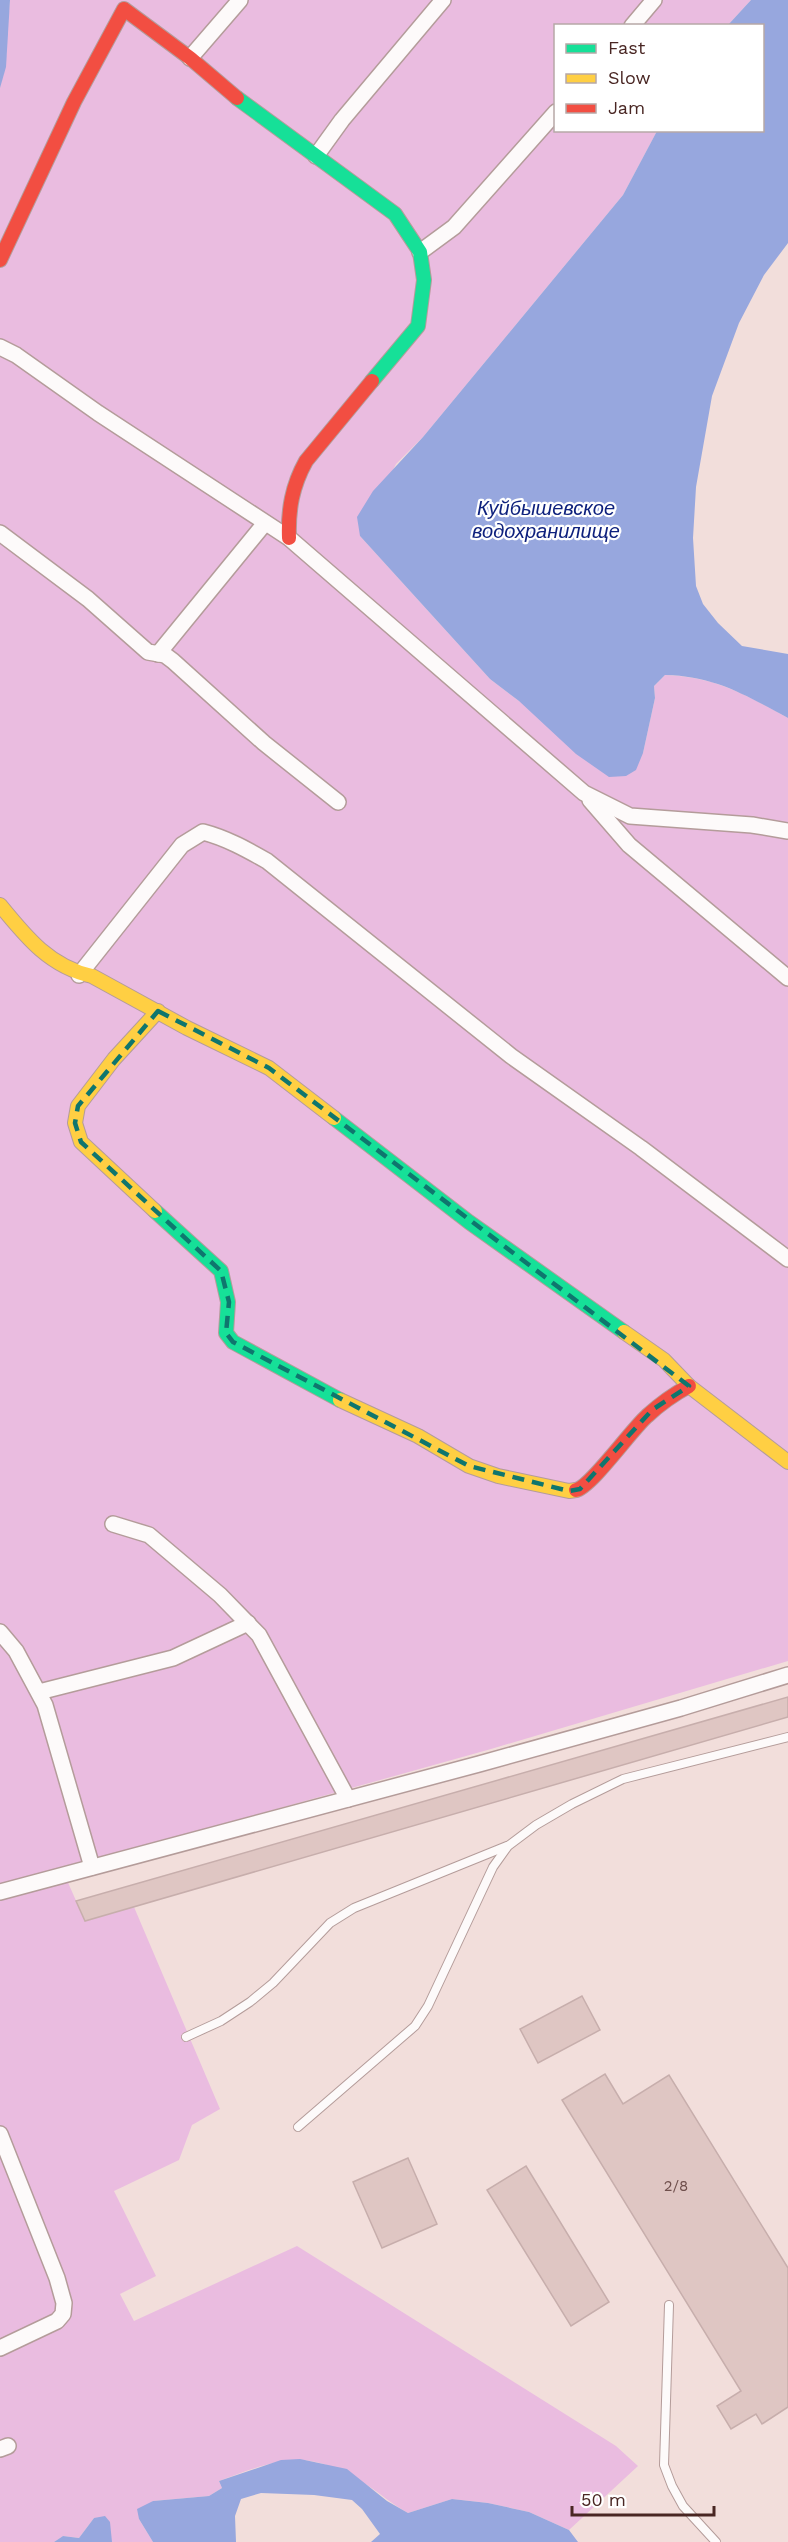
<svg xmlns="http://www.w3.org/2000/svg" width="788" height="2542" viewBox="0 0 788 2542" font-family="'Work Sans',sans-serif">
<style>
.green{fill:#eabce0}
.water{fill:#97a7de}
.building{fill:#dfc6c3;stroke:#c7aeac;stroke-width:1.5}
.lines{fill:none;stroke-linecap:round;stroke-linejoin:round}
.lane-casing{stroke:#b49c9a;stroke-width:10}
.street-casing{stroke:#b49c9a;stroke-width:18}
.fast-casing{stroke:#b49c9a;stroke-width:16}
.slow-casing{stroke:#b49c9a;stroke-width:16}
.jam-casing{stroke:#b49c9a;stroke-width:16}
.lane{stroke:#fdfafa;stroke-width:8}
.street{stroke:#fdfafa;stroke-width:15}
.fast{stroke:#16e098;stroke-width:14}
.slow{stroke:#ffcf43;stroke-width:14}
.jam{stroke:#f24e42;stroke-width:14}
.marked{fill:none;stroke:#0f766e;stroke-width:4.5;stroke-dasharray:12 8;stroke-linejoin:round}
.labels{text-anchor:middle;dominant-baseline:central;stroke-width:4.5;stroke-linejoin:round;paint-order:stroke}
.number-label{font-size:15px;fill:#6f4f4c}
.water-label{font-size:20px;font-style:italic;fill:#0e217d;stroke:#fff}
</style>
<rect width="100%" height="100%" fill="#f2dedb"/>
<path class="green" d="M10 0H751L728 25 556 26V130L657 131 623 195 423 437 396 464 360 536 490 679 519 701 643 753 655 698 654 686 665 675C716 677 744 694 788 718V1661L491 1749 62 1869 85 1921 134 1907 220 2109 192 2125 179 2160 114 2191 156 2276 120 2294 134 2321 297 2246 616 2446 638 2466 569 2530 529 2512 488 2503 452 2499 408 2513C393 2505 381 2494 367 2485 306 2447 282 2458 219 2481L222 2488 209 2496 153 2501 139 2519 153 2542H112L94 2518 79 2538 63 2536 54 2542H0V88Z"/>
<g class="water">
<polygon points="0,0 10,0 6,67 0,88"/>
<path d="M751 0H788V243L764 275 739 323 712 396 696 487 693 538 696 586 703 604 718 623 742 646 788 654V718C745 695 715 676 665 675L654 686 655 698 643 753 636 770 626 776 609 777 576 754 519 701 490 679 360 536 357 517 373 491 423 437 623 195 657 131 762 130V26L728 25Z"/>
<polygon points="300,2459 347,2469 387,2501 408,2513 452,2499 488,2503 529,2512 569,2530 578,2542 371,2542 380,2534 362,2509 352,2500 314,2495 261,2493 241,2499 235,2516 236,2542 153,2542 139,2519 137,2509 153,2501 209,2496 222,2488 219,2481 281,2460"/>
<polygon points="105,2516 110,2522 112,2542 54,2542 63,2536 79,2538 94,2518"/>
</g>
<g class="building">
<polygon points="788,1697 788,1717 85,1921 76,1901"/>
<polygon points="582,1996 600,2030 538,2063 520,2029"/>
<polygon points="605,2074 623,2104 669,2075 788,2268 788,2407 762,2424 756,2414 731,2429 717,2406 741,2391 562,2100"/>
<polygon points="408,2158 437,2224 382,2248 353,2182"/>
<polygon points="526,2166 609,2302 571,2326 487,2190"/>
</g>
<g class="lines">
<g class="lane-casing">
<g id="lane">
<polyline points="186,2037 221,2021 250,2002 273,1983 330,1923 354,1908 507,1846"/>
<polyline points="298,2127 415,2026 428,2006 493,1867 508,1846 536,1825 572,1804 623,1779 788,1737"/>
<polyline points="669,2305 664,2465 672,2486 683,2506 716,2542"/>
</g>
</g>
<g class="street-casing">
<g id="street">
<polyline points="632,26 654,0"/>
<polyline points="190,58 240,0"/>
<polyline points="316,156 342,120 443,0"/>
<polyline points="420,252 454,227 556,112"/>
<polyline points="0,347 16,355 98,413 289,538 584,793 630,816 752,825 788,831"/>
<polyline points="0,533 88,599 148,652 165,655 173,661 264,743 338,802"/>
<polyline points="158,654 265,523"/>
<polyline points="590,800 629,845 788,978"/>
<path d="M79 975 182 845 203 832C226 838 246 849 267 861L511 1056 641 1148 788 1259"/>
<polyline points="113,1524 149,1535 220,1595 259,1635 348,1799"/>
<polyline points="0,1632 16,1651 45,1705 92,1867"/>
<polyline points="39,1692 173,1658 248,1623"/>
<polyline points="0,1892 479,1764 681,1708 788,1675"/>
<polyline points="0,2134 57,2278 64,2303 63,2314 57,2321 0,2348"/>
<polyline points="0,2449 8,2446"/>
</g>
</g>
<g class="fast-casing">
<g id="fast">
<polyline points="237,98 395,214 420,252 424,280 418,326 372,381"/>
<polyline points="334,1118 469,1222 624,1332"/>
<polyline points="155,1211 221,1271 228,1302 226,1333 233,1342 340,1400"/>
</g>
</g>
<g class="slow-casing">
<g id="slow">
<path d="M0 905C26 937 50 967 92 976L187 1028 269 1068 334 1118"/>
<polyline points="155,1211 81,1142 75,1123 78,1106 114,1059 158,1011"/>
<polyline points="624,1332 664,1360 689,1386 788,1462"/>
<polyline points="340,1400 418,1436 469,1466 498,1476 569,1491 576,1490"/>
</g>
</g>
<g class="jam-casing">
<g id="jam">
<polyline points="0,260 74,102 124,9 190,58 237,98"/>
<path d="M289 538C288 510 292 486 306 461L372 381"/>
<path d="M576 1490C591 1487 631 1430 647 1416 660 1404 674 1394 689 1386"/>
</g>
</g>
<use href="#lane" class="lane"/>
<use href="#street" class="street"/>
<use href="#fast" class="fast"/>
<use href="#slow" class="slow"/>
<use href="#jam" class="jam"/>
</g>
<path class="marked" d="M158 1011 269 1068 689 1386 652 1410 580 1489 569 1491 469 1466 233 1342 226 1333 229 1302 221 1271 81 1142 75 1123 78 1106Z"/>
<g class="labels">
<g class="number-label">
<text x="676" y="2186">2/8</text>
</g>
<g class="water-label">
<text x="546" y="508">Куйбышевское<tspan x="546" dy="23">водохранилище</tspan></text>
</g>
</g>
<rect x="554" y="24" width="210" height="108" fill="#ffffff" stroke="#b6a8a7" stroke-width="1.5"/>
<rect x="566" y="44" width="30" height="9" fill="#16e098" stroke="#b6a8a7" stroke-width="1.5"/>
<text x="608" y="54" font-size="18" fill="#492623">Fast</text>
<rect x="566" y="74" width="30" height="9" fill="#ffcf43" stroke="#b6a8a7" stroke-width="1.5"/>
<text x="608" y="84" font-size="18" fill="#492623">Slow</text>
<rect x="566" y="104" width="30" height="9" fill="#f24e42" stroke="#b6a8a7" stroke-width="1.5"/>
<text x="608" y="114" font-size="18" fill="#492623">Jam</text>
<path d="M572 2506v9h142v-9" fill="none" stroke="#492623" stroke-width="3"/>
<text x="581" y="2506" font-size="18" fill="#492623" stroke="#ffffff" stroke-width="4.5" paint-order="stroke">50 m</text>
</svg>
